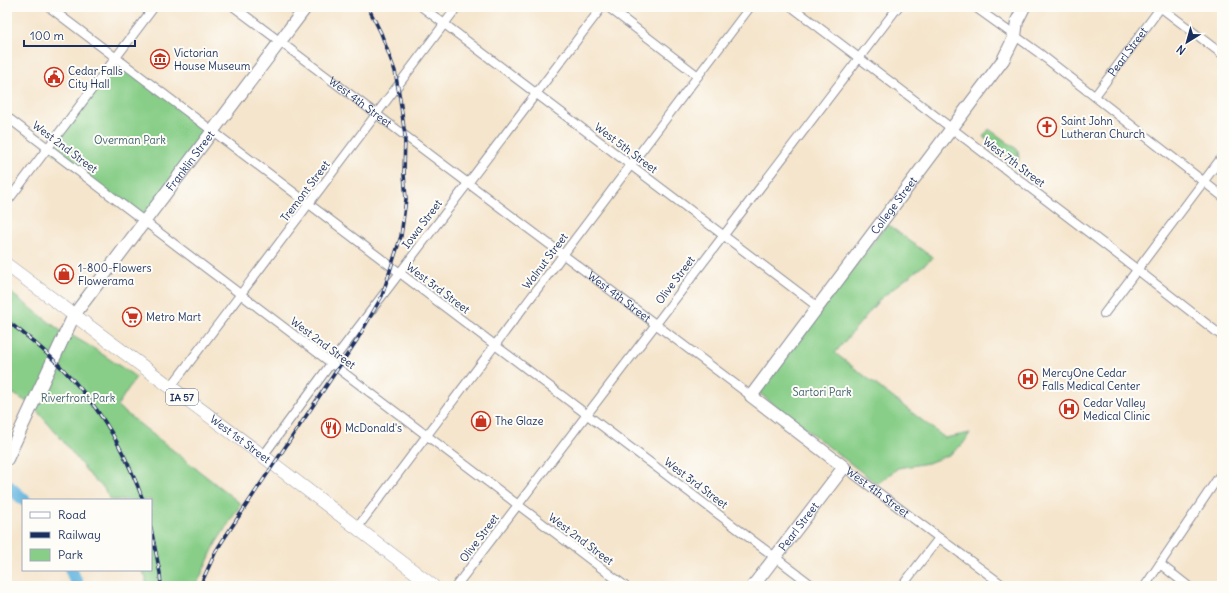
<svg xmlns="http://www.w3.org/2000/svg" width="1229" height="593" viewBox="0 0 1229 593" font-family="Delius,sans-serif">
<style>
.green{fill:#88ce88;stroke:#527e73}
.lines{fill:none;stroke-linecap:round;stroke-linejoin:round}
.river{stroke:#64b5df;stroke-width:13}
.street-casing{stroke:#888a95;stroke-width:10}
.secondary-casing{stroke:#888a95;stroke-width:14}
.primary-casing{stroke:#888a95;stroke-width:14}
.street{stroke:#fff;stroke-width:8}
.secondary{stroke:#fff;stroke-width:12}
.primary{stroke:#fff;stroke-width:13}
.rail-casing{stroke:#1b2f5e;stroke-width:3.5}
.rail{stroke:#fdfcf7;stroke-width:2;stroke-dasharray:6;stroke-linecap:butt}
.labels{text-anchor:middle;dominant-baseline:central;stroke-width:4;stroke-linejoin:round;paint-order:stroke}
.shield{fill:#fdfcf7;stroke:#5f6c8c;stroke-width:1}
.shield-label{font-size:10px;font-weight:bold;fill:#1b2f5e}
.street-label{font-size:11px;fill:#1b2f5e;stroke:#fdfcf7}
.poi-label{font-size:11px;fill:#1b2f5e;stroke:#fdfcf7;text-anchor:start}
.park-label{font-size:11px;fill:#3c5f6b;stroke:#fdfcf7}
</style>
<rect width="100%" height="100%" fill="#fdfcf7"/>
<filter id="ink" filterUnits="userSpaceOnUse"><feTurbulence type="fractalNoise" baseFrequency=".025" numOctaves="2"/><feDisplacementMap in="SourceGraphic" scale="8" xChannelSelector="R" yChannelSelector="G"/><feConvolveMatrix kernelMatrix="1 2 1 2 8 2 1 2 1" color-interpolation-filters="sRGB"/></filter>
<filter id="wash" filterUnits="userSpaceOnUse"><feTurbulence type="fractalNoise" baseFrequency=".012" numOctaves="4" result="noise"/><feDisplacementMap in="SourceGraphic" scale="16" xChannelSelector="R" yChannelSelector="G"/><feGaussianBlur stdDeviation="0.9" result="paint"/><feColorMatrix in="noise" values="0 0 0 0 0 0 0 0 0 0 0 0 0 0 0 0 0 1.4 0 .05"/><feComposite in="paint" operator="in"/></filter>
<g filter="url(#wash)">
<rect width="100%" height="100%" fill="#f5e5cc"/>
<g class="green">
<polygon points="116,58 213,131 145,222 47,148"/>
<polygon points="989,129 1018,150 1019,159 1017,163 983,137"/>
<polygon points="887,224 933,258 880,299 835,353 945,438 970,433 963,444 949,455 928,463 898,468 877,484 759,393"/>
<polygon points="7,290 65,334 66,332 93,348 136,377 117,406 241,504 216,543 196,586 146,586 146,578 142,570 151,570 151,500 110,500 104,488 93,479 62,440 32,405 7,390"/>
</g>
<g class="lines">
<g class="river">
<polyline points="7,485 24,500"/>
<polyline points="71,570 78,586"/>
</g>
</g>
</g>
<g filter="url(#ink)">
<g class="lines">
<g class="street-casing">
<g id="street">
<polyline points="49,7 813,586"/>
<path id="s1" d="M234 7 751 396"/>
<polyline points="422,7 818,307"/>
<polyline points="608,7 698,76"/>
<polyline points="792,7 1130,264 1222,336"/>
<polyline points="975,7 1039,53 1222,196"/>
<polyline points="1160,7 1222,54"/>
<path id="s2" d="M1095 96 1161 7"/>
<polyline points="7,117 625,586"/>
<polyline points="7,202 154,7"/>
<polyline points="1104,314 1222,157"/>
<polyline points="170,388 457,7"/>
<polyline points="263,456 338,354 602,7"/>
<path id="s3" d="M844 467 1004 586"/>
<polyline points="357,528 750,7"/>
<polyline points="1160,564 1188,586"/>
<polyline points="456,586 898,7"/>
<polyline points="902,586 939,538"/>
<polyline points="1145,586 1222,472"/>
</g>
</g>
<g class="secondary-casing">
<g id="secondary">
<path id="s4" d="M7 459 74 315 306 7"/>
<path id="s5" d="M753 586 844 467 751 396 1003 60 1015 36 1017 21 1024 7"/>
</g>
</g>
<g class="primary-casing">
<g id="primary">
<path id="s6" d="M7 265 263 456 433 586"/>
</g>
</g>
<use href="#street" class="street"/>
<use href="#secondary" class="secondary"/>
<use href="#primary" class="primary"/>
<g class="rail-casing">
<g id="rail">
<path d="M7 321C73 369 115 423 143 500"/>
<polyline points="151,528 160,573 161,586"/>
<polyline points="200,586 216,551 225,537 357,340 382,296 401,236 406,199 404,174 405,136 400,99 395,71 381,33 368,7"/>
</g>
</g>
<use href="#rail" class="rail"/>
</g>
</g>
<defs>
<g id="museum-ring" transform="scale(1)"><circle r="9.5" fill="#fdfcf7" stroke="#c8321e" stroke-width="1.5"/><path d="M0-6L6-3V-2H-6V-3ZM-5-1h2V3h-2ZM-1-1h2V3h-2ZM3-1h2V3H3ZM-6 4H6V6H-6Z" fill="#c8321e"/></g>
<g id="civic-ring" transform="scale(1)"><circle r="9.5" fill="#fdfcf7" stroke="#c8321e" stroke-width="1.5"/><path d="M-.6-6.5H3V-4.5H.6V-3L4-1V1h2V6H-6V1h2V-1L-.6-3ZM-1.2 2.5V6h2.4V2.5Z" fill="#c8321e"/></g>
<g id="church-ring" transform="scale(1)"><circle r="9.5" fill="#fdfcf7" stroke="#c8321e" stroke-width="1.5"/><path d="M-1.2-6h2.4v3.5h3.3v2.4h-3.3V6h-2.4V-.1h-3.3v-2.4h3.3Z" fill="#c8321e"/></g>
<g id="shop-ring" transform="scale(1)"><circle r="9.5" fill="#fdfcf7" stroke="#c8321e" stroke-width="1.5"/><path d="M-5-2.5h2.3a2.7 3.5 0 0 1 5.4 0H5L5.5 6h-11ZM-1.5-2.5h3a1.5 2.3 0 0 0-3 0Z" fill="#c8321e"/></g>
<g id="supermarket-ring" transform="scale(1)"><circle r="9.5" fill="#fdfcf7" stroke="#c8321e" stroke-width="1.5"/><path d="M-6-5.5h2.5l.6 2H6L4.5 2H-2.5L-4.4-4H-6ZM-1.5 3.2a1.3 1.3 0 1 0 .1 0ZM3 3.2a1.3 1.3 0 1 0 .1 0Z" fill="#c8321e"/></g>
<g id="hospital-ring" transform="scale(1)"><circle r="9.5" fill="#fdfcf7" stroke="#c8321e" stroke-width="1.5"/><path d="M-5-5h3v3.5h4V-5h3V5h-3V1.5h-4V5h-3Z" fill="#c8321e"/></g>
<g id="restaurant-ring" transform="scale(1)"><circle r="9.5" fill="#fdfcf7" stroke="#c8321e" stroke-width="1.5"/><path d="M-5-6h1v4h1v-4h1v4h1v-4h1v5L-1.5 .5V6h-2V.5L-5-1ZM5-6V6H3V1.5H1.5Q1.5-4 5-6Z" fill="#c8321e"/></g>
</defs>
<g fill-rule="evenodd">
<use href="#museum-ring" x="160" y="59"/>
<use href="#civic-ring" x="54" y="77"/>
<use href="#church-ring" x="1047" y="127"/>
<use href="#shop-ring" x="64" y="274"/>
<use href="#supermarket-ring" x="132" y="317"/>
<use href="#hospital-ring" x="1028" y="379"/>
<use href="#hospital-ring" x="1069" y="409"/>
<use href="#shop-ring" x="481" y="421"/>
<use href="#restaurant-ring" x="331" y="428"/>
</g>
<g class="labels">
<rect class="shield" x="166" y="389" width="32" height="16" rx="3"/>
<g class="shield-label">
<text x="182" y="397">IA 57</text>
</g>
<g class="street-label">
<text stroke="none"><textPath href="#s2" startOffset="55">Pearl Street</textPath></text>
<text stroke="none"><textPath href="#s1" startOffset="158">West 4th Street</textPath></text>
<text transform="translate(65 147) rotate(37)">West 2nd Street</text>
<text transform="translate(626 148) rotate(37)">West 5th Street</text>
<text stroke="none"><textPath href="#s4" startOffset="352">Franklin Street</textPath></text>
<text transform="translate(1014 162) rotate(37)">West 7th Street</text>
<text transform="translate(305 191) rotate(-53)">Tremont Street</text>
<text stroke="none"><textPath href="#s5" startOffset="505">College Street</textPath></text>
<text transform="translate(422 224) rotate(-53)">Iowa Street</text>
<text transform="translate(545 261) rotate(-53)">Walnut Street</text>
<text transform="translate(675 280) rotate(-53)">Olive Street</text>
<text transform="translate(438 288) rotate(37)">West 3rd Street</text>
<text stroke="none"><textPath href="#s1" startOffset="482">West 4th Street</textPath></text>
<text transform="translate(323 343) rotate(37)">West 2nd Street</text>
<text stroke="none"><textPath href="#s6" startOffset="291">West 1st Street</textPath></text>
<text transform="translate(696 483) rotate(37)">West 3rd Street</text>
<text stroke="none"><textPath href="#s3" startOffset="42">West 4th Street</textPath></text>
<text stroke="none"><textPath href="#s5" startOffset="75">Pearl Street</textPath></text>
<text transform="translate(479 538) rotate(-53)">Olive Street</text>
<text transform="translate(581 539) rotate(37)">West 2nd Street</text>
</g>
<g class="poi-label">
<text x="174" y="53">Victorian<tspan x="174" dy="13">House Museum</tspan></text>
<text x="68" y="71">Cedar Falls<tspan x="68" dy="13">City Hall</tspan></text>
<text x="1061" y="121">Saint John<tspan x="1061" dy="13">Lutheran Church</tspan></text>
<text x="78" y="268">1-800-Flowers<tspan x="78" dy="13">Flowerama</tspan></text>
<text x="146" y="317">Metro Mart</text>
<text x="1042" y="373">MercyOne Cedar<tspan x="1042" dy="13">Falls Medical Center</tspan></text>
<text x="1083" y="403">Cedar Valley<tspan x="1083" dy="13">Medical Clinic</tspan></text>
<text x="495" y="421">The Glaze</text>
<text x="345" y="428">McDonald's</text>
</g>
<g class="park-label">
<text x="130" y="140">Overman Park</text>
<text x="822" y="392">Sartori Park</text>
<text x="78" y="398">Riverfront Park</text>
</g>
</g>
<rect width="1229" height="593" fill="none" stroke="#fdfcf7" stroke-width="24"/>
<rect x="22" y="499" width="130" height="72" fill="#fdfcf7" stroke="#a3aaba"/>
<rect x="30" y="512" width="20" height="6" fill="#ffffff" stroke="#a3aaba"/>
<text x="58" y="519" font-size="12" fill="#1b2f5e">Road</text>
<rect x="30" y="532" width="20" height="6" fill="#1b2f5e" stroke="#a3aaba"/>
<text x="58" y="539" font-size="12" fill="#1b2f5e">Railway</text>
<rect x="30" y="549" width="20" height="12" fill="#88ce88" stroke="#a3aaba"/>
<text x="58" y="559" font-size="12" fill="#1b2f5e">Park</text>
<g transform="translate(1187 42) rotate(217)" stroke="#fdfcf7" stroke-width="3" paint-order="stroke">
<path d="M0-3L7 15L0 10L-7 15Z" fill="#1b2f5e"/>
<text y="-6" font-size="11" font-weight="bold" text-anchor="middle" fill="#1b2f5e">N</text>
</g>
<path d="M24 40v6h111v-6" fill="none" stroke="#1b2f5e" stroke-width="2"/>
<text x="30" y="40" font-size="12" fill="#1b2f5e" stroke="#fdfcf7" stroke-width="3" paint-order="stroke">100 m</text>
</svg>
